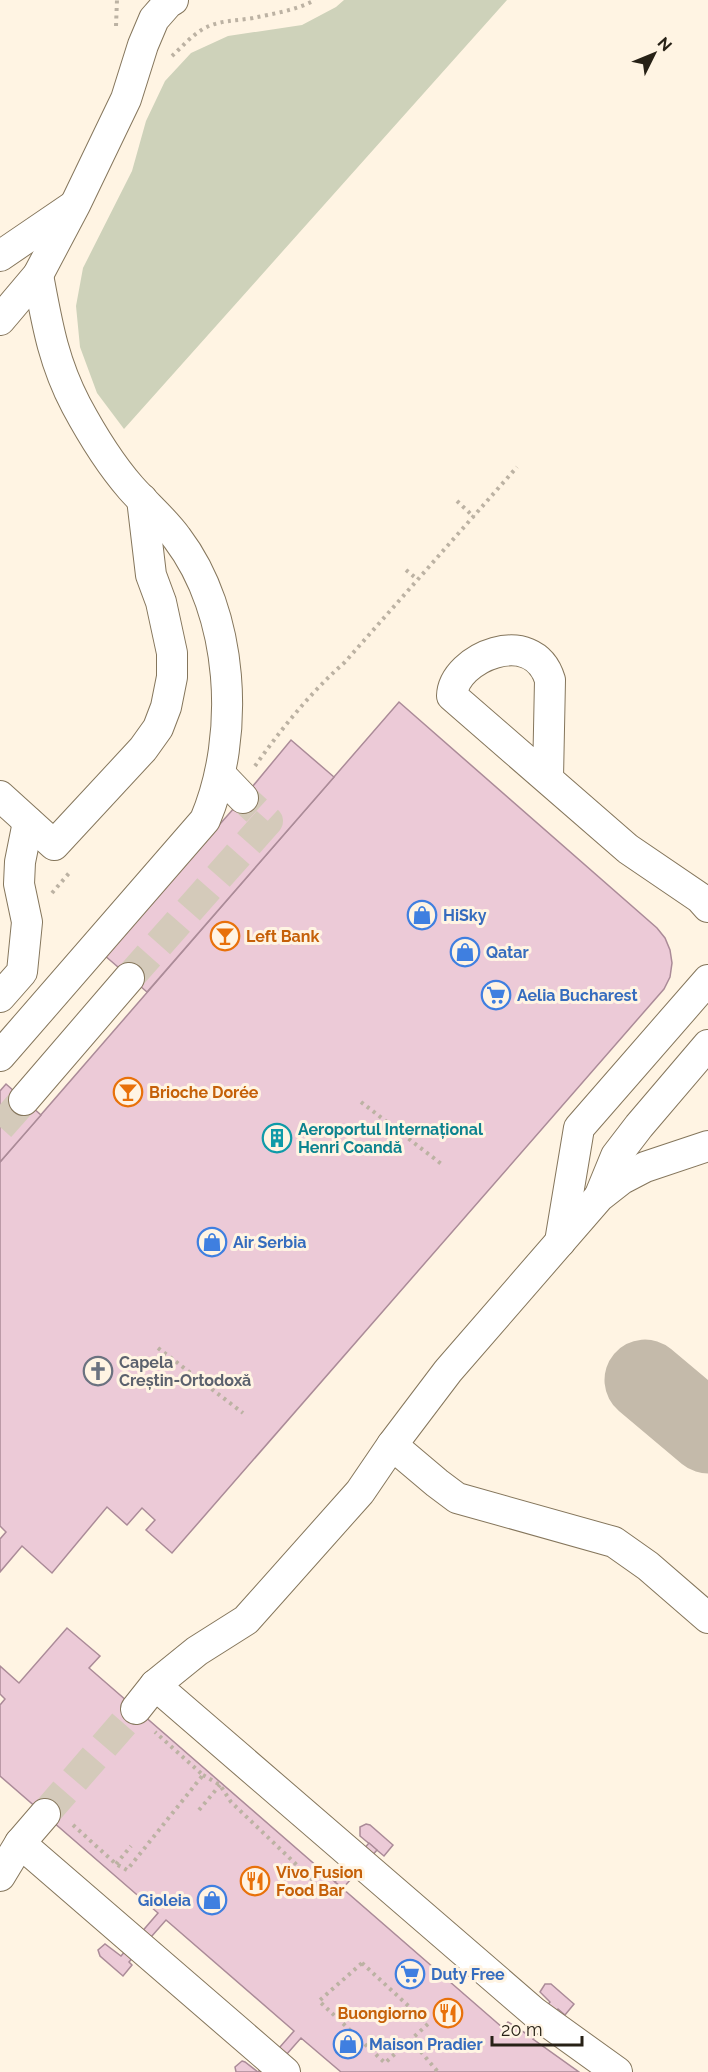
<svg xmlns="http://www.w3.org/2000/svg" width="708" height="2072" viewBox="0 0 708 2072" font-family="Raleway,sans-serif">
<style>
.green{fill:#ced2ba}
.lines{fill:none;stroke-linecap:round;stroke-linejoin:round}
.taxiway{stroke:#c4baaa;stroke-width:81}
.building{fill:#eccad7;stroke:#ab8b98;stroke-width:1.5}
.minor-tunnel{stroke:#d4caba;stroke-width:30;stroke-dasharray:30 15;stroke-linecap:butt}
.minor-casing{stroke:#85765c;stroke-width:32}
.path{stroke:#bcb2a3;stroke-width:4;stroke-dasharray:3 4.5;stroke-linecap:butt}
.minor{stroke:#fff;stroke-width:30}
.labels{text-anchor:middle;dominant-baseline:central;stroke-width:6;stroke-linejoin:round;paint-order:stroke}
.shop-label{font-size:16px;font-weight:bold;fill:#366cbe;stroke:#fff4e3;text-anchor:start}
.food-label{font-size:16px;font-weight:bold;fill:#c56008;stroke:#fff4e3;text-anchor:start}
.culture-label{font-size:16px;font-weight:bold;fill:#0d838f;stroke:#fff4e3;text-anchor:start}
.worship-label{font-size:16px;font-weight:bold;fill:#5b616d;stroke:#fff4e3;text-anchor:start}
</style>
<rect width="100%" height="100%" fill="#fff4e3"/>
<polygon class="green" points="344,0 507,0 124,429 97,393 80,347 76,306 83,268 132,171 146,121 165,81 191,53 228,36 302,25 336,7"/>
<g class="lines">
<polyline class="taxiway" points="645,1380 708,1433"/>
</g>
<g class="building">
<polygon points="399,702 657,928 665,938 670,950 672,963 670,977 664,989 172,1553 146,1530 155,1520 142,1508 127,1525 107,1507 52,1573 22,1546 0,1572 0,1539 6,1532 0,1526 0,1162"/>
<polygon points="291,740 334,777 147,992 104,955 243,798"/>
<polygon points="6,1084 41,1115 0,1162 0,1091"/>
<polygon points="67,1628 100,1656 89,1668 503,2028 508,2022 525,2033 550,2002 540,1992 545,1984 551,1984 574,2004 565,2015 558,2009 533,2039 579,2072 341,2072 301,2038 271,2072 258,2072 294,2031 166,1920 129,1962 132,1965 123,1976 100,1956 98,1950 105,1944 121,1956 158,1913 0,1776 0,1705 5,1699 0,1694 0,1666 19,1683"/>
<polygon points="366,1824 370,1825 393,1845 384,1856 360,1836 360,1827"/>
<polygon points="369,1843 377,1850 343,1888 335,1882"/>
<polygon points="242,2061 245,2062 258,2072 236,2072 235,2067"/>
</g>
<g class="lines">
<g class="minor-tunnel">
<polyline points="129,978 268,821 243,798"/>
<polyline points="0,1127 24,1100"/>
<polyline points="45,1814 136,1709"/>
</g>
<g class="minor-casing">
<g id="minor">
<polyline points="0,256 72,207"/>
<polyline points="0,320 38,275 75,205 126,99 143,45 154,19 168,3 173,0"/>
<polyline points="220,774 243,798"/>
<path d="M548 778 550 680C533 624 453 658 452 696L628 849 700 898 708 907"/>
<polyline points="0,796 54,845 143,749 158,728 166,707 172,677 172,653 161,602 151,575 142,499"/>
<polyline points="0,997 22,972 27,922 19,884 20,862 28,822"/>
<path d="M0 1056 205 820C241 735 234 613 177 538 164 520 146 505 131 488 110 464 91 433 76 405 53 361 47 323 38 275"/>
<polyline points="24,1100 129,978"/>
<polyline points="600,1195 616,1156 639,1126 708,1045"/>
<polyline points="560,1242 579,1128 708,980"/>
<polyline points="392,1445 437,1483 457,1498 614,1542 648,1566 708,1618"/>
<polyline points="155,1685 535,2013 617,2072"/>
<polyline points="136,1709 155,1685 197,1651 246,1620 360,1492 392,1445 448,1371 599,1197 622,1179 645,1167 708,1146"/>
<polyline points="20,1843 285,2072"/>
<polyline points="0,1876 20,1843 45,1814"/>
</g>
</g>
<g class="path">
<polyline points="116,26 117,0"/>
<path d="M172 56C182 47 191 36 203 29 219 20 235 21 253 18 272 14 297 10 315 0"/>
<polyline points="457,501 474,517"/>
<polyline points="406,570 417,579"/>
<path d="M255 766C282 728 310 693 345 662L517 467"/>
<polyline points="52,893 70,872"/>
<polyline points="361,1102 444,1166"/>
<polyline points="158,1348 243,1413"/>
<polyline points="203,1775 220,1785 231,1802 325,1892"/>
<polyline points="199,1810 220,1785"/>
<polyline points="73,1825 116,1864 127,1870 203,1775 155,1732"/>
<polyline points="116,1864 131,1846"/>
<polygon points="362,1963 428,2024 385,2063 319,2001"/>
<polyline points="411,2040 438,2072"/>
</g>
<use href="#minor" class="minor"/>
</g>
<defs>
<g id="shop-ring" transform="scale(1.5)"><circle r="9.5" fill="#fff4e3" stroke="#3f7fe0" stroke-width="1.5"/><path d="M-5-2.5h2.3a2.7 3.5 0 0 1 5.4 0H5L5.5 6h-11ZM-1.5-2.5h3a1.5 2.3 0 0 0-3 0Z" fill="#3f7fe0"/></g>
<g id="bar-ring" transform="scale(1.5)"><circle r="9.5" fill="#fff4e3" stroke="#e8710a" stroke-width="1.5"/><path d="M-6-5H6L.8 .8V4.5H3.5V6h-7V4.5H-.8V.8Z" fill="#e8710a"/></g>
<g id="supermarket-ring" transform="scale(1.5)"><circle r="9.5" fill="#fff4e3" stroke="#3f7fe0" stroke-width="1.5"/><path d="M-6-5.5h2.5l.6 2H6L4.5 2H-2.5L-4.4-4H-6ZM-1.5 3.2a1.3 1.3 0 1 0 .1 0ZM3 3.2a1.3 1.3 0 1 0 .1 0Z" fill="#3f7fe0"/></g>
<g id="building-ring" transform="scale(1.5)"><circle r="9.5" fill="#fff4e3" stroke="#0f9aa8" stroke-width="1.5"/><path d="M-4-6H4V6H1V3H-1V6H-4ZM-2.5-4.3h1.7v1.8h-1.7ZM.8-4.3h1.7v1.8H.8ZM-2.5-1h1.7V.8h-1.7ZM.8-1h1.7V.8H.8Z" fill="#0f9aa8"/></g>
<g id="church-ring" transform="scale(1.5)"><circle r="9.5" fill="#fff4e3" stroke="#6b7280" stroke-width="1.5"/><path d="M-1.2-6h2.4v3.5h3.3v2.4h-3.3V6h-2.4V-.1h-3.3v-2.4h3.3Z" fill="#6b7280"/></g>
<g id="restaurant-ring" transform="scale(1.5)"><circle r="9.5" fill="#fff4e3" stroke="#e8710a" stroke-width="1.5"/><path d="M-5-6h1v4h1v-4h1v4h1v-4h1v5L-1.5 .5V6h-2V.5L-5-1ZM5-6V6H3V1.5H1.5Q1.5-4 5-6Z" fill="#e8710a"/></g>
</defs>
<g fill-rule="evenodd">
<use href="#shop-ring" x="422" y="915"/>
<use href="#bar-ring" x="225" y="936"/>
<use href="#shop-ring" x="465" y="952"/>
<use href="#supermarket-ring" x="496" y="995"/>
<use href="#bar-ring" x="128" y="1092"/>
<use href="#building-ring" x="277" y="1138"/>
<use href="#shop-ring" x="212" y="1242"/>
<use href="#church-ring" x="98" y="1371"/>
<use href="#restaurant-ring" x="255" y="1881"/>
<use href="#shop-ring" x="212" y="1900"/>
<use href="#supermarket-ring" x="410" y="1974"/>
<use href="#restaurant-ring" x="448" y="2013"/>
<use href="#shop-ring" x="348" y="2044"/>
</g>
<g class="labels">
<g class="shop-label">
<text x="443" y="915">HiSky</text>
<text x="486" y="952">Qatar</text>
<text x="517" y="995">Aelia Bucharest</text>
<text x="233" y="1242">Air Serbia</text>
<text x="191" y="1900" text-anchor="end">Gioleia</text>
<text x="431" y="1974">Duty Free</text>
<text x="369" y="2044">Maison Pradier</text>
</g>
<g class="food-label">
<text x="246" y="936">Left Bank</text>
<text x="149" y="1092">Brioche Dorée</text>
<text x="276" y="1872">Vivo Fusion<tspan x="276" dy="18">Food Bar</tspan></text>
<text x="427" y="2013" text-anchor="end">Buongiorno</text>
</g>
<g class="culture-label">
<text x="298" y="1129">Aeroportul Internațional<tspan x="298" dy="18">Henri Coandă</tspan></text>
</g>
<g class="worship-label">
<text x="119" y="1362">Capela<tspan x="119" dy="18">Creștin-Ortodoxă</tspan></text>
</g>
</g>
<g transform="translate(654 54) rotate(47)" stroke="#fff4e3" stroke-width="4.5" paint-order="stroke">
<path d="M0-4.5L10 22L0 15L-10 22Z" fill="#272116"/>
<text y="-9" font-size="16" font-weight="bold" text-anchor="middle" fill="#272116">N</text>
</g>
<path d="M492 2036v9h90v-9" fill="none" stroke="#272116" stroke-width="3"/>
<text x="501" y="2036" font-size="18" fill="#272116" stroke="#fff4e3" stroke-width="4.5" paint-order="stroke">20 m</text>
</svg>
